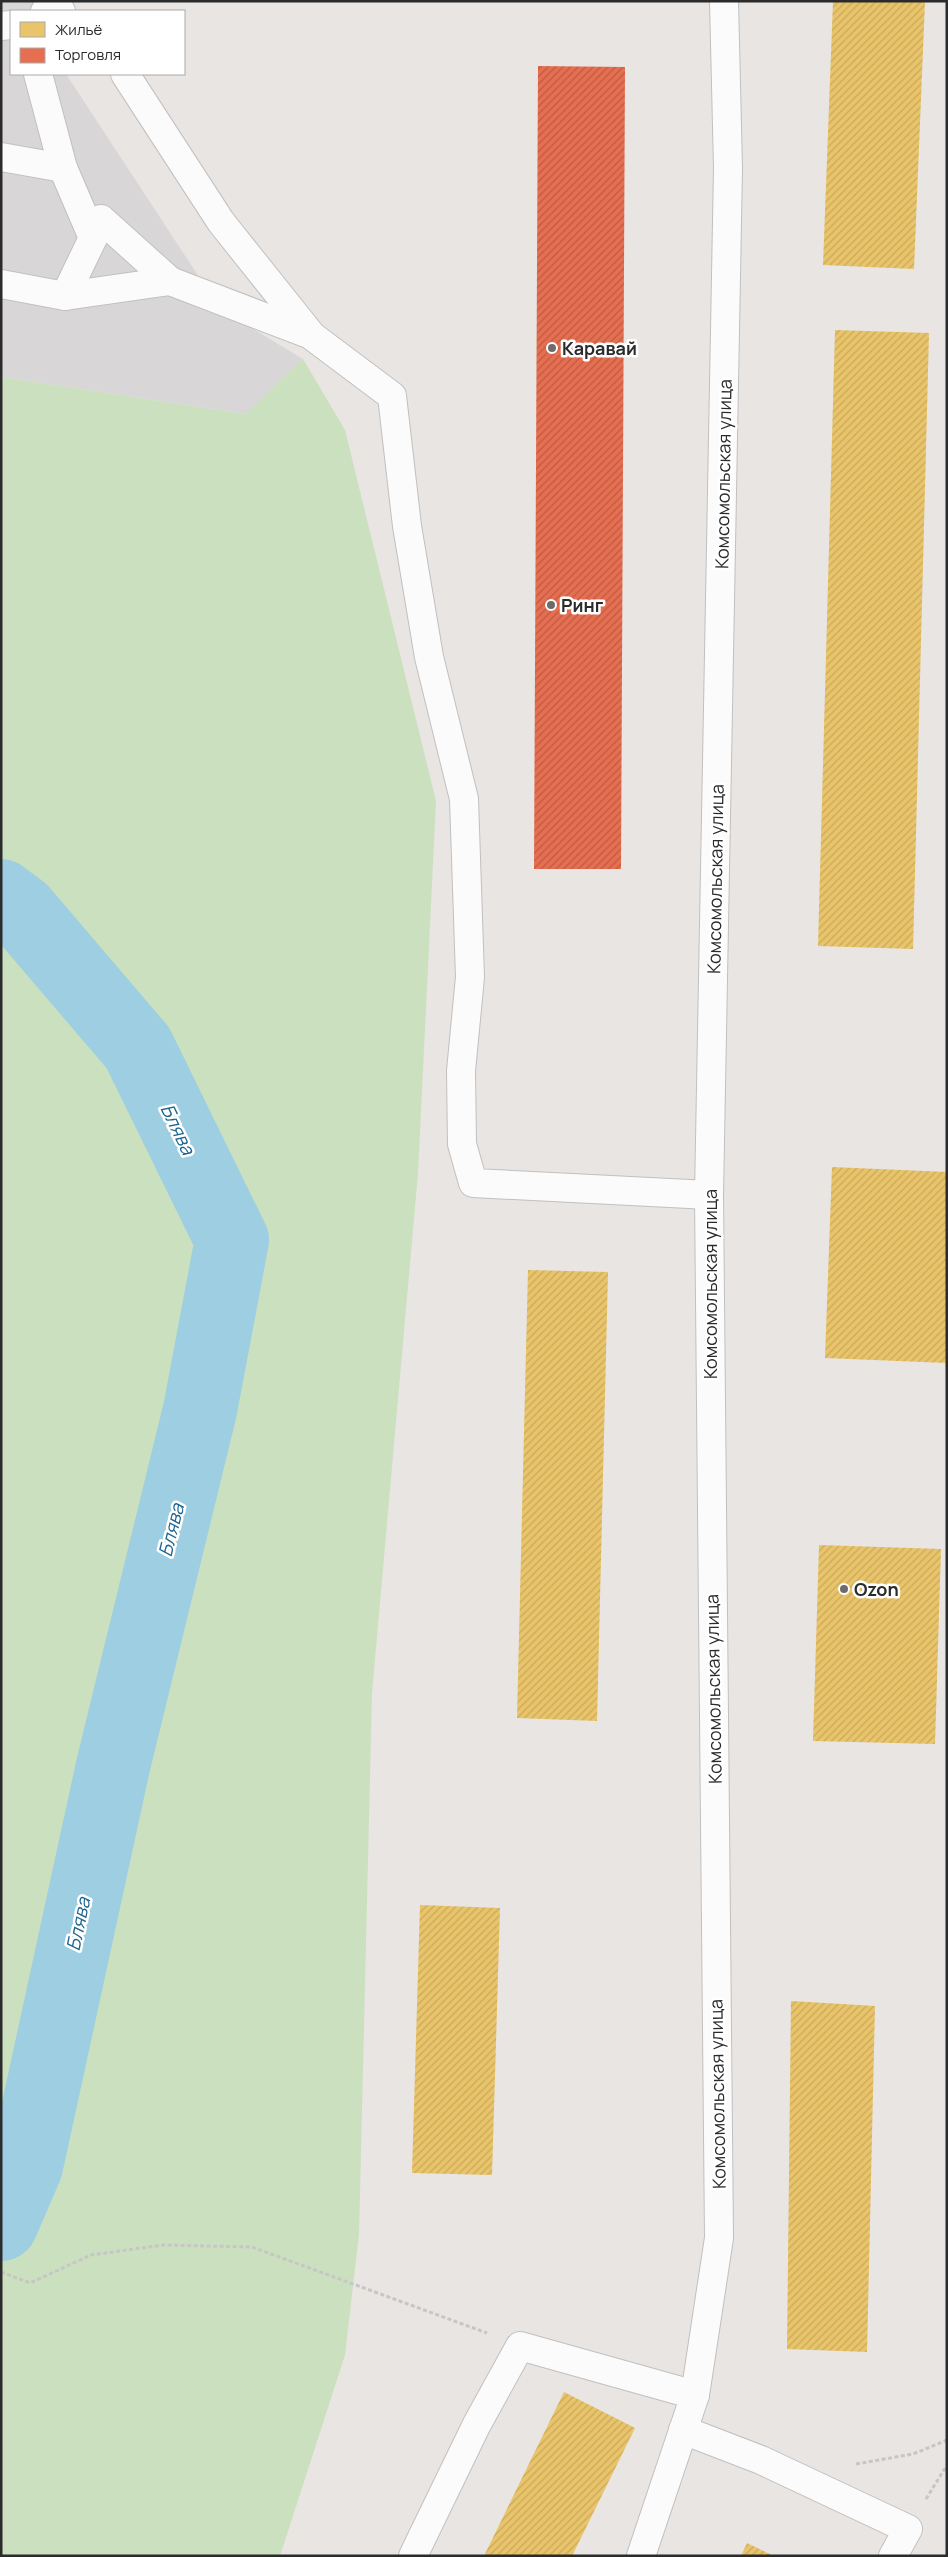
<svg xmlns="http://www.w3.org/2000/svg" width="948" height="2557" viewBox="0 0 948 2557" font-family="Manrope,sans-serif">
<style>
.industrial{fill:#d9d6d8}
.green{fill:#cbe0be}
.homes{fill:url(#homes-hatch)}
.shops{fill:url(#shops-hatch)}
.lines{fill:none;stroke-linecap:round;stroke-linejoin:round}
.river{stroke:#9dcee2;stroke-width:74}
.minor-casing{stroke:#c1c0c0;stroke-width:30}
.path{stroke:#c6c6c6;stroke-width:3;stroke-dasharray:4 2.5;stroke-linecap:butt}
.minor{stroke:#fcfbfb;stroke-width:28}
.poi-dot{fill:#6d6c6b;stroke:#fff;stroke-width:2}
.labels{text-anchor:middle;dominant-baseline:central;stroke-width:5;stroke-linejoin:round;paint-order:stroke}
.poi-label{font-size:18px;font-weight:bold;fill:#2b2b2b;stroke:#fff;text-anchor:start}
.street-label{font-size:18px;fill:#2b2b2b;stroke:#fff}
.water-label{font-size:19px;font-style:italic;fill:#1c648e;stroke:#fff}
</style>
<defs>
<pattern id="homes-hatch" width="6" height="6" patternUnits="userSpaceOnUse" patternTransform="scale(1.25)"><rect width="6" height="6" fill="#e9c46a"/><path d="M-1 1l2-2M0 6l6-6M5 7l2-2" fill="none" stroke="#c8a95c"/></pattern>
<pattern id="shops-hatch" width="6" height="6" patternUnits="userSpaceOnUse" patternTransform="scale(1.25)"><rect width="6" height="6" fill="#e76f51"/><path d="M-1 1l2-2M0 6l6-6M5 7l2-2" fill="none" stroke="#bb5b43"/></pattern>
</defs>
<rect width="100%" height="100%" fill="#e8e5e2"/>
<polygon class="industrial" points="1,1 52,1 54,11 11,11 11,74 66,74 220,309 303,359 246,414 1,377"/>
<polygon class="green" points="303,359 345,430 436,801 418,1173 372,1693 359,2234 345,2355 280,2556 1,2556 1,377 245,414"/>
<g class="homes">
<polygon points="833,1 925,1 914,269 823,265"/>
<polygon points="835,330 929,333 913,949 818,946"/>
<polygon points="832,1167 947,1172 947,1363 825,1358"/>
<polygon points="528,1270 608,1272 597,1721 517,1718"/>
<polygon points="819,1545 941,1549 935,1744 813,1741"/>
<polygon points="420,1905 500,1908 492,2175 412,2173"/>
<polygon points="791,2001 875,2006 867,2352 787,2349"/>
<polygon points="564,2392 635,2428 572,2556 484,2556"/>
<polygon points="747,2543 774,2556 741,2556"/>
</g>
<polygon class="shops" points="538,66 625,67 621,869 534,869"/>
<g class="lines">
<polyline class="river" points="1,896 21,911 138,1048 232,1240 200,1410 113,1766 26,2166 1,2224"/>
<g class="minor-casing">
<g id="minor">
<polyline points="45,11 53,6 61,11"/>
<polyline points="1,26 11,25"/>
<polyline points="38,74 63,168 93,238 101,219 170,281 311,335"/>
<polyline points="125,74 221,222 312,336 392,396 407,526 429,657 464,799 470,977 461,1071 462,1144 473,1183 709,1195"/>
<polyline points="1,157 63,168"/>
<polyline points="1,284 65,296 93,238"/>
<polyline points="65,296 170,281"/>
<polyline points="683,2430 761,2460 908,2529 893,2556"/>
<polyline points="413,2556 477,2424 520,2346 695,2395"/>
<polyline points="641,2556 695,2395 719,2238 709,1195 728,168 724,1"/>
</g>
</g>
<g class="path">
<polyline points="1,2272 30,2283 91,2255 163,2245 252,2247 487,2333"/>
<polyline points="856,2464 913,2454 947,2440"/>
<polyline points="926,2499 947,2465"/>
</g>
<use href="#minor" class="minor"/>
</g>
<g class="poi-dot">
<circle cx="552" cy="348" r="5"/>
<circle cx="551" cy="605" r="5"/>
<circle cx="844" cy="1589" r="5"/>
</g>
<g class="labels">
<g class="poi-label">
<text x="562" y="348">Каравай</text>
<text x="561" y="605">Ринг</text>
<text x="854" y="1589">Ozon</text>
</g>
<g class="street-label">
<text transform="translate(723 474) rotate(-89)">Комсомольская улица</text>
<text transform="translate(715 879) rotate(-89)">Комсомольская улица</text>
<text transform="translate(710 1284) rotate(-90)">Комсомольская улица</text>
<text transform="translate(713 1689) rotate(-91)">Комсомольская улица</text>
<text transform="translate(717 2094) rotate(-91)">Комсомольская улица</text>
</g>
<g class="water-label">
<text transform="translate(178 1129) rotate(64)">Блява</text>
<text transform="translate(171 1530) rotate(-76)">Блява</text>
<text transform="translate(78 1924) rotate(-78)">Блява</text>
</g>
</g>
<rect width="948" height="2557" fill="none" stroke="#2b2b2b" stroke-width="5"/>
<rect x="10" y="10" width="175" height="65" fill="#ffffff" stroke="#aaaaaa"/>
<rect x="20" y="22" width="25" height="15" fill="#e9c46a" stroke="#aaaaaa"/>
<text x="55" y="35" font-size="15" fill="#2b2b2b">Жильё</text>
<rect x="20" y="48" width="25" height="15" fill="#e76f51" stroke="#aaaaaa"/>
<text x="55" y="60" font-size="15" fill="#2b2b2b">Торговля</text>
</svg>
